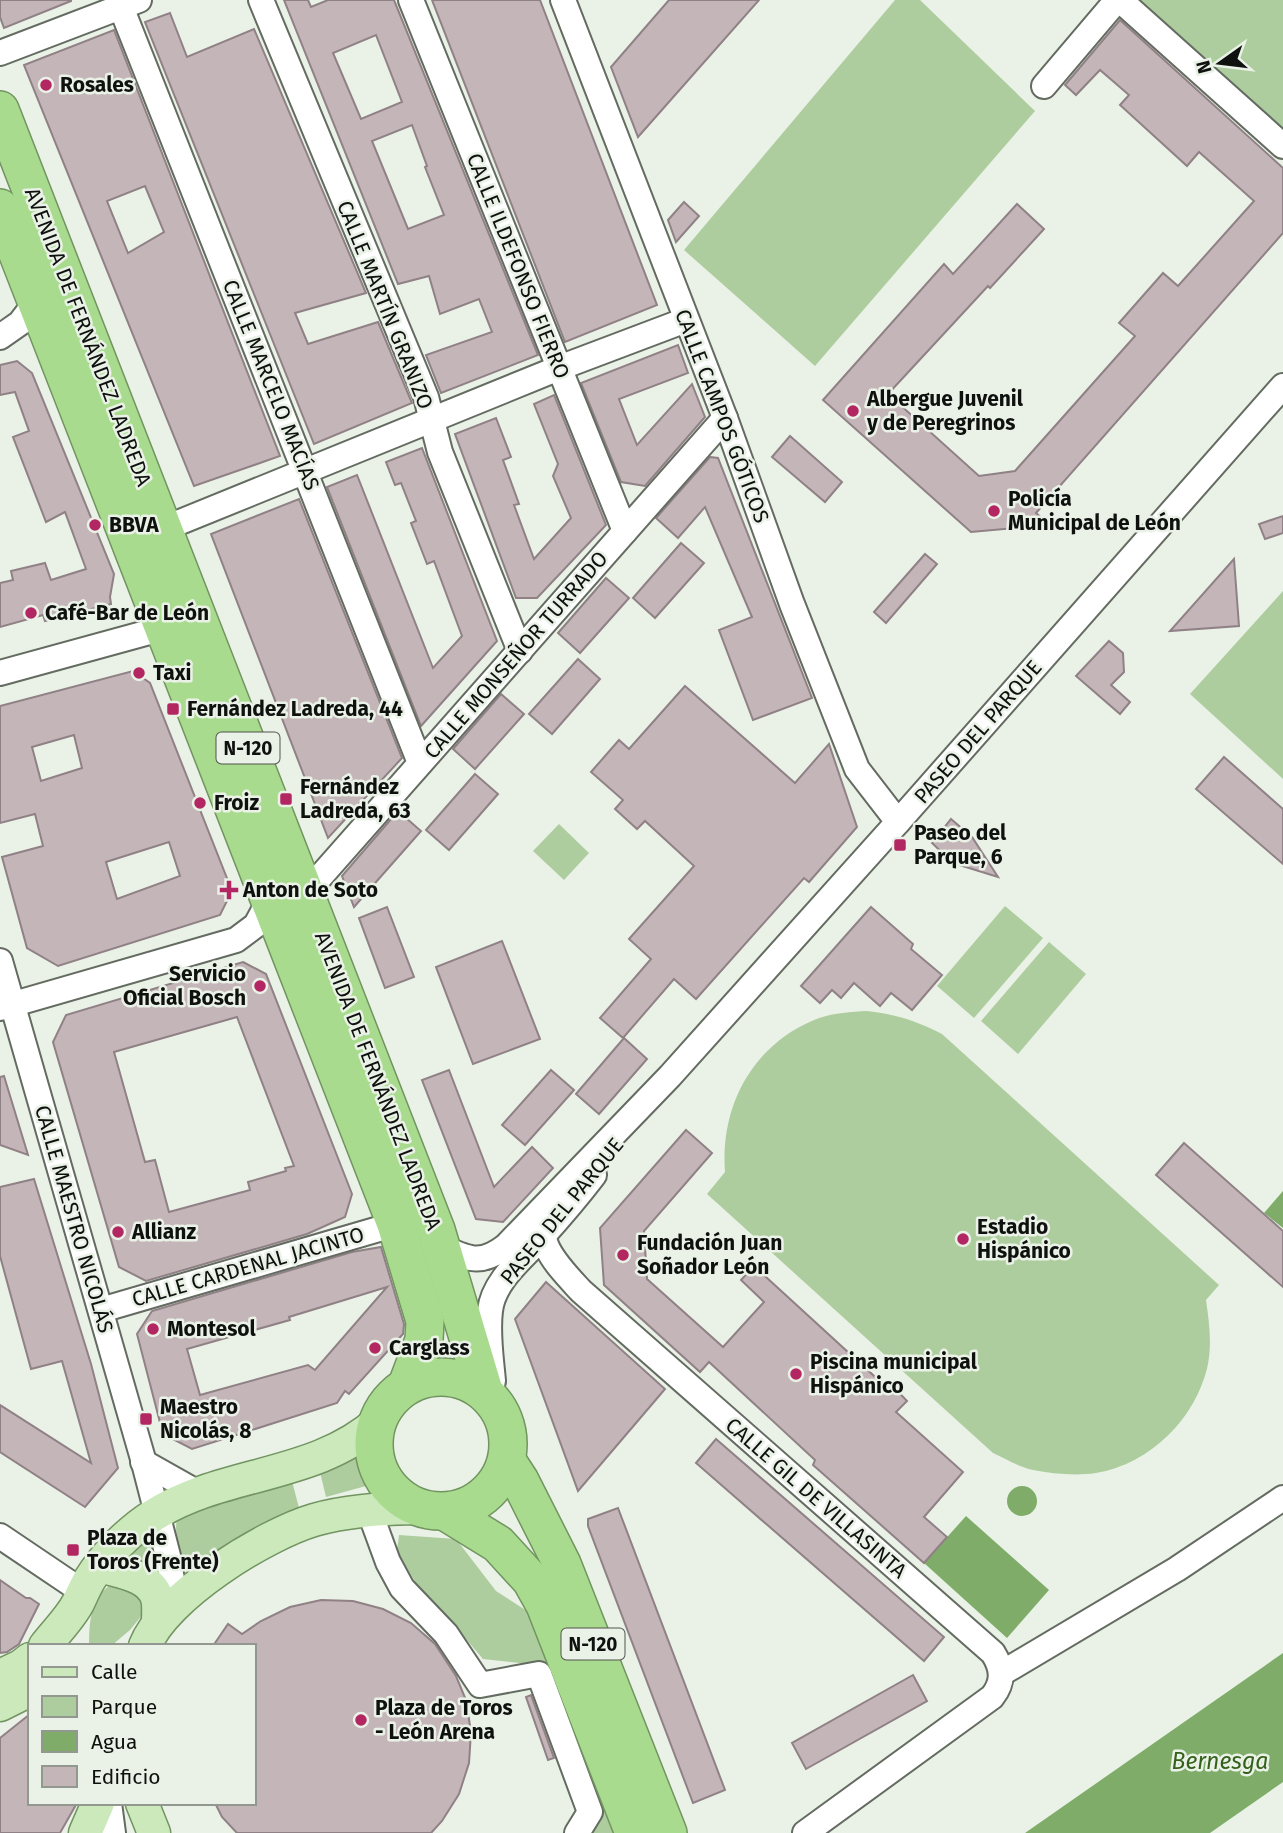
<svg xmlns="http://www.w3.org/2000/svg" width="1283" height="1833" viewBox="0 0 1283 1833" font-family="'Fira Sans',sans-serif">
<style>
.green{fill:#aecd9f}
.water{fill:#7fac68}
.building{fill:#c4b5b9;stroke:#8f8185;stroke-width:2;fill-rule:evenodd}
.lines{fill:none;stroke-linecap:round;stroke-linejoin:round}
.minor-casing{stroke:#646b61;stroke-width:28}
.major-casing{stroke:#729461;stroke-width:35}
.highway-casing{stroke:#729461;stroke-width:40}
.minor{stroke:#fff;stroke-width:24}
.major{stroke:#cbe9bb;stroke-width:32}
.highway{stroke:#a8db8e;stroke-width:37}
.poi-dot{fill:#b22662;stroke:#eaf2e7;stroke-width:2.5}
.labels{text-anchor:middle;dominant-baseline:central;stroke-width:5;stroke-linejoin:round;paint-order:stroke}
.shield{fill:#eaf2e7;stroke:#51544f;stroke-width:2}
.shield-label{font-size:19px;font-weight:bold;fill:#0f110e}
.poi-label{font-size:21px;font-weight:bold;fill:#0f110e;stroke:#eaf2e7;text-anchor:start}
.street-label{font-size:21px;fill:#0f110e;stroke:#eaf2e7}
.water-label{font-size:23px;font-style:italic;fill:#35601b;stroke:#eaf2e7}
</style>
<rect width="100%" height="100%" fill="#eaf2e7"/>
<g class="green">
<polygon points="895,0 920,0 1035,111 815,366 684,250"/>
<polygon points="1121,0 1283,0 1283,142"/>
<polygon points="1283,591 1283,779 1190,694"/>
<polygon points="559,824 589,853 564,880 533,851"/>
<polygon points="1005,906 1043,938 974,1018 937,986"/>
<polygon points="1049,942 1086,974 1018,1054 981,1021"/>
<path d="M867 1011C895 1014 917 1021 942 1034L1219 1285 1206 1300C1209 1321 1212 1342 1208 1364 1197 1417 1151 1464 1096 1473 1076 1476 1053 1474 1033 1470 1019 1467 1006 1459 993 1453L707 1194 725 1172C720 1106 752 1046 814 1020 831 1013 849 1012 867 1011Z"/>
<polygon points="355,1453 366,1486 326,1497 319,1468"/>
<path d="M291 1477 299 1508 212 1555 198 1565C193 1564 189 1564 186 1561 176 1553 174 1525 178 1514Z"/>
<polygon points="150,1535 157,1570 129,1557"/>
<polygon points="399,1535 456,1539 496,1591 527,1611 614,1833 586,1833 539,1665 483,1659 449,1619 424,1597 397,1551"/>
<path d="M119 1581 143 1596V1614L130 1630 111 1646H89C89 1619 91 1591 119 1581Z"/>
</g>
<g class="water">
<polygon points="1283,1191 1283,1228 1264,1213"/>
<circle cx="1022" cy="1501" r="15"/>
<polygon points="966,1516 1049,1590 1007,1638 924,1563"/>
<polygon points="1283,1653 1283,1782 1210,1833 1025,1833"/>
</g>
<g class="building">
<polygon points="0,0 71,0 71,1 4,28 0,17"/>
<path d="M284 0H308L311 7 328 0H394L538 355 441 393 426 355 492 332 479 299 440 314 429 276 398 284ZM376 35 402 102 361 119 333 53ZM412 125 427 166 425 167 444 215 408 229 372 141Z"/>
<polygon points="432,0 540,0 657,305 565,342"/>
<polygon points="669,0 759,0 638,137 611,67"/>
<polygon points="170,13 187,57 254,29 366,293 295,313 308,344 378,322 412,403 314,444 145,22"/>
<polygon points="1120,20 1283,168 1283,233 1036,513 1050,525 971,532 823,400 944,264 953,274 1017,204 1044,229 990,288 988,286 888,394 979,476 1015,471 1135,336 1119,323 1163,273 1178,286 1254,201 1199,152 1187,166 1120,105 1129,95 1100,70 1076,95 1065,85"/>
<path d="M114 30 280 456 194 486 24 65ZM145 186 164 232 128 253 107 201Z"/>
<polygon points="684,202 699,216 676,242 668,220"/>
<polygon points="678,345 688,373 619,399 637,445 692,384 705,417 645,486 621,482 581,383"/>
<polygon points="17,361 32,373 114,574 110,597 111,604 45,621 43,615 0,627 0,583 13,580 11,571 45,563 51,580 86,569 65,512 46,522 13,437 29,431 15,392 0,395 0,365"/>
<polygon points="554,395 606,525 537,598 516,598 455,434 496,418 511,457 503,460 519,504 514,505 534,559 571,518 553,476 558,464 534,404"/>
<polygon points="790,436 842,482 825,502 772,457"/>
<polygon points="422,448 497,641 421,726 327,487 357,475 433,668 462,636 434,561 427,564 411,523 416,521 401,483 395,485 386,462"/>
<polygon points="710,457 718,458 812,698 753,720 719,630 752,617 705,507 678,538 656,518"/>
<polygon points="299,499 402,758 328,838 211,534"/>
<polygon points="1283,516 1283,533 1265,539 1259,524"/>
<polygon points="681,543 704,563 655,618 633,598"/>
<polygon points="925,554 937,564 886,623 874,612"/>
<polygon points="1234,559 1239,626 1170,631"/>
<polygon points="606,578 629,598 580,653 558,633"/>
<polygon points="1109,641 1123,653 1124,672 1111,685 1130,702 1120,714 1076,676"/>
<polygon points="578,659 600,679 552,734 529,714"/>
<path d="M133 671 150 683 232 891 220 915 58 966 27 948 2 857 43 846 35 814 0 823V706ZM74 735 82 768 41 781 32 747ZM169 842 180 876 117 899 106 862Z"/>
<polygon points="685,686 795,783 829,744 857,827 809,882 804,878 696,999 674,979 623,1038 600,1018 651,959 629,939 694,866 645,821 637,829 615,809 623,800 591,772 619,740 629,749"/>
<polygon points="501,694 524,714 475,769 453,749"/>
<polygon points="1224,757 1283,809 1283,864 1196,789"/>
<polygon points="475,774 498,794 449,850 426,830"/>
<polygon points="398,811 421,831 354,907 342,876"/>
<polygon points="951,819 972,837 998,877 953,863 932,843"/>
<polygon points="387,907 414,977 385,988 359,918"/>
<polygon points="871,907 913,944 911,949 942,975 912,1010 891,993 880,1006 854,983 841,998 832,990 820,1003 801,986"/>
<polygon points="502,941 540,1039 473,1064 436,967"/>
<path d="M243 962 266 974 352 1194 345 1217 307 1234 146 1281 119 1267 53 1042 66 1015ZM237 1017 294 1166 285 1168 286 1171 248 1182 250 1190 169 1212 155 1160 145 1162 114 1052Z"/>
<polygon points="624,1038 647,1059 599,1114 576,1094"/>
<polygon points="449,1070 494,1187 532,1147 553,1168 503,1222 476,1219 422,1080"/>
<polygon points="551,1070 574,1090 525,1145 502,1125"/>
<polygon points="4,1076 28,1155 0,1145 0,1077"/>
<polygon points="686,1130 712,1153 644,1231 647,1279 723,1347 764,1302 741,1280 754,1266 884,1385 888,1381 907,1401 896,1412 963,1472 924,1517 947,1537 924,1563 813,1465 815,1460 709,1362 700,1372 604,1285 600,1228"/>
<polygon points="1184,1143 1283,1231 1283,1287 1156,1175"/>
<polygon points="34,1179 91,1364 118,1468 85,1507 0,1452 0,1405 91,1463 62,1361 31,1369 0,1256 0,1187"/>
<path d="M381 1247 404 1324 403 1334 349 1394 345 1391 337 1403 192 1449 163 1434 137 1334 152 1311 352 1252ZM387 1287 315 1370 308 1365 200 1395 187 1349 290 1320 289 1317Z"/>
<polygon points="546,1282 665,1389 578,1491 515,1319"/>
<polygon points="716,1439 944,1637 924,1661 696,1463"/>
<polygon points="618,1508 725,1790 693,1803 588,1526 588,1519"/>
<polygon points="0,1580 26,1598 30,1598 39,1604 19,1644 7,1652 0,1653"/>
<polygon points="321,1600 353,1601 383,1609 411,1623 435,1644 456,1676 466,1700 471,1732 469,1763 459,1794 442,1821 431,1833 237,1833 222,1817 215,1803 254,1803 254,1646 213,1646 228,1624 242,1634 261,1621 290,1607"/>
<polygon points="913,1675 927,1701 806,1769 792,1743"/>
<polygon points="531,1695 554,1758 548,1760 526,1697"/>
<polygon points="30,1714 30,1803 77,1803 60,1833 0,1833 0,1738"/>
</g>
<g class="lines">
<g class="minor-casing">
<g id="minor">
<polyline points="261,0 426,397 440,452 520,651"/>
<polyline points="411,0 625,531"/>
<polyline points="563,0 725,418 792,604 857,769 898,822"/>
<polyline points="1120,0 1283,146"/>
<polyline points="121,7 420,763"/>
<polyline points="0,53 139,0"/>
<polyline points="1044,86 1117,0"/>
<polyline points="0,337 20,323 36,302"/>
<polyline points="163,529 559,368 686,320"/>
<polyline points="0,673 164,628"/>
<polyline points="304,889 320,877 725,418"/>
<polyline points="0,961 143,1459 168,1556 176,1604"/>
<polyline points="0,1008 236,940 256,925 269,901"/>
<path d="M554 1204C525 1235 559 1267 581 1291L993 1653C1003 1669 1004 1682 992 1697L805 1833"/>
<path d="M441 1247C469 1259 480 1266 506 1246L670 1076 898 822 1283 386"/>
<polyline points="101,1310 396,1224"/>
<path d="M493 1381C491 1358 487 1334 490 1311 493 1281 523 1258 542 1237 560 1217 578 1196 594 1175"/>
<polyline points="143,1462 198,1493"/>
<polyline points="369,1510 388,1562 402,1588 446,1634 480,1685 539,1674 590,1812 577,1833"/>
<polyline points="0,1536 83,1592"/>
<polyline points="1002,1673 1177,1569 1283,1498"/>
<polyline points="109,1803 113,1833"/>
</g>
</g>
<g class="major-casing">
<g id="major">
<path d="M100 1566C119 1572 150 1575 157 1598 159 1605 158 1614 158 1621"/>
<path d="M45 1646C56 1632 70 1618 78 1603 82 1595 85 1587 90 1579 105 1555 130 1530 154 1515 225 1470 315 1479 380 1420"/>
<path d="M145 1646C165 1596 264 1535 314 1520 349 1510 386 1508 422 1508"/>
<polyline points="0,1676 21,1666 30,1659"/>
<polyline points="0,1705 30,1690"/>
<polyline points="142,1803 154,1833"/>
<polyline points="85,1833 98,1803"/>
</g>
</g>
<g class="highway-casing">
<g id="highway">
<polyline points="0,110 436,1230 484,1391"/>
<polyline points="0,208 396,1224 425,1321 424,1340 407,1385"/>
<circle cx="441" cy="1444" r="67"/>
<polyline points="507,1461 520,1481 562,1564 668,1833"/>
<polyline points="446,1512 498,1544 531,1580 545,1605 634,1833"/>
</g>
</g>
<use href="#minor" class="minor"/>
<use href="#major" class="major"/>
<use href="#highway" class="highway"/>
</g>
<g class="poi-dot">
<circle cx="46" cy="85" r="7"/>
<circle cx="853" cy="411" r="7"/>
<circle cx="994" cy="511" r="7"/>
<circle cx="95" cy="525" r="7"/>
<circle cx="31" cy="613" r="7"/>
<circle cx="139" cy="673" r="7"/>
<rect x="166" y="702" width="14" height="14" rx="3.5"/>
<rect x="279" y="792" width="14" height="14" rx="3.5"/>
<circle cx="200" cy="803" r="7"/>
<rect x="893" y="838" width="14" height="14" rx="3.5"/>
<path d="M225.5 879.5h7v7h7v7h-7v7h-7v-7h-7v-7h7z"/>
<circle cx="260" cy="986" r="7"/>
<circle cx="118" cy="1232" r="7"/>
<circle cx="963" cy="1239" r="7"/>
<circle cx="623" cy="1255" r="7"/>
<circle cx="153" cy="1329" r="7"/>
<circle cx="375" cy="1348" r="7"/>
<circle cx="796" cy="1374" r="7"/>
<rect x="139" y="1412" width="14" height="14" rx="3.5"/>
<rect x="66" y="1543" width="14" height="14" rx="3.5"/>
<circle cx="361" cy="1720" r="7"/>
</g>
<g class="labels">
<g class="shield">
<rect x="216.5" y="732.5" width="63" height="31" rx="5"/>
<rect x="561.5" y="1628.5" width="63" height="31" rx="5"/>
</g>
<g class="shield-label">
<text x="248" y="748">N-120</text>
<text x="593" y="1644">N-120</text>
</g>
<g class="poi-label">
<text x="60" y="85">Rosales</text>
<text x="867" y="399">Albergue Juvenil<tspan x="867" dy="24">y de Peregrinos</tspan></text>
<text x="1008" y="499">Policía<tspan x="1008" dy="24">Municipal de León</tspan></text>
<text x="109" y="525">BBVA</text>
<text x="45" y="613">Café-Bar de León</text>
<text x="153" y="673">Taxi</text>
<text x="187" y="709">Fernández Ladreda, 44</text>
<text x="300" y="787">Fernández<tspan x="300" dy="24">Ladreda, 63</tspan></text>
<text x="214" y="803">Froiz</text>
<text x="914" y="833">Paseo del<tspan x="914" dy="24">Parque, 6</tspan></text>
<text x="243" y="890">Anton de Soto</text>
<text x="246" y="974" text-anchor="end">Servicio<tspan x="246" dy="24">Oficial Bosch</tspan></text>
<text x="977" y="1227">Estadio<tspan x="977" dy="24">Hispánico</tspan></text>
<text x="132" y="1232">Allianz</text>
<text x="637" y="1243">Fundación Juan<tspan x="637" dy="24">Soñador León</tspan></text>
<text x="167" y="1329">Montesol</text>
<text x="389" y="1348">Carglass</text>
<text x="810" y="1362">Piscina municipal<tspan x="810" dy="24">Hispánico</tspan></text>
<text x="160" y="1407">Maestro<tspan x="160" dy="24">Nicolás, 8</tspan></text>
<text x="87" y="1538">Plaza de<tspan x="87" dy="24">Toros (Frente)</tspan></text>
<text x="375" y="1708">Plaza de Toros<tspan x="375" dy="24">- León Arena</tspan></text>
</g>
<g class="street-label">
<text transform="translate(518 266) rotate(68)">CALLE ILDEFONSO FIERRO</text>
<text transform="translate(385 305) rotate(68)">CALLE MARTÍN GRANIZO</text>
<text transform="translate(88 337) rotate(69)">AVENIDA DE FERNÁNDEZ LADREDA</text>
<text transform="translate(271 385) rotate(68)">CALLE MARCELO MACÍAS</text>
<text transform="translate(722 416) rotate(69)">CALLE CAMPOS GÓTICOS</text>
<text transform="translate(516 655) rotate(-49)">CALLE MONSEÑOR TURRADO</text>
<text transform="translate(978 732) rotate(-49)">PASEO DEL PARQUE</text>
<text transform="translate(378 1081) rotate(69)">AVENIDA DE FERNÁNDEZ LADREDA</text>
<text transform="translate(562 1211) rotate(-51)">PASEO DEL PARQUE</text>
<text transform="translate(74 1219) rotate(74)">CALLE MAESTRO NICOLÁS</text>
<text transform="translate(248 1267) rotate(-16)">CALLE CARDENAL JACINTO</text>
<text transform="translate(816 1498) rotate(41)">CALLE GIL DE VILLASINTA</text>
</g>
<g class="water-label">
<text x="1220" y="1761">Bernesga</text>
</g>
</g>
<rect x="28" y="1644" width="228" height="161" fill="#eaf2e7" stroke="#929890" stroke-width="2"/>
<rect x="42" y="1667" width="35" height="10" fill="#cbe9bb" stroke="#929890" stroke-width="2"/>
<text x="91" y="1679" font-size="21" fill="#0f110e">Calle</text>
<rect x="42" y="1696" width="35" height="21" fill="#aecd9f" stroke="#929890" stroke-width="2"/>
<text x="91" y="1714" font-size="21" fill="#0f110e">Parque</text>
<rect x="42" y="1731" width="35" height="21" fill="#7fac68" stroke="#929890" stroke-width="2"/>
<text x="91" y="1749" font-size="21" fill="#0f110e">Agua</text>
<rect x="42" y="1766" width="35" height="21" fill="#c4b5b9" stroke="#929890" stroke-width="2"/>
<text x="91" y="1784" font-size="21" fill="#0f110e">Edificio</text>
<g transform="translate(1220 63) rotate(256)" stroke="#eaf2e7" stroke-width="5" paint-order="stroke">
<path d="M0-5L12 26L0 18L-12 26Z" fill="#0f110e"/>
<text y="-10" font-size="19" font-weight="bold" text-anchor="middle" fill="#0f110e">N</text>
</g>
</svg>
